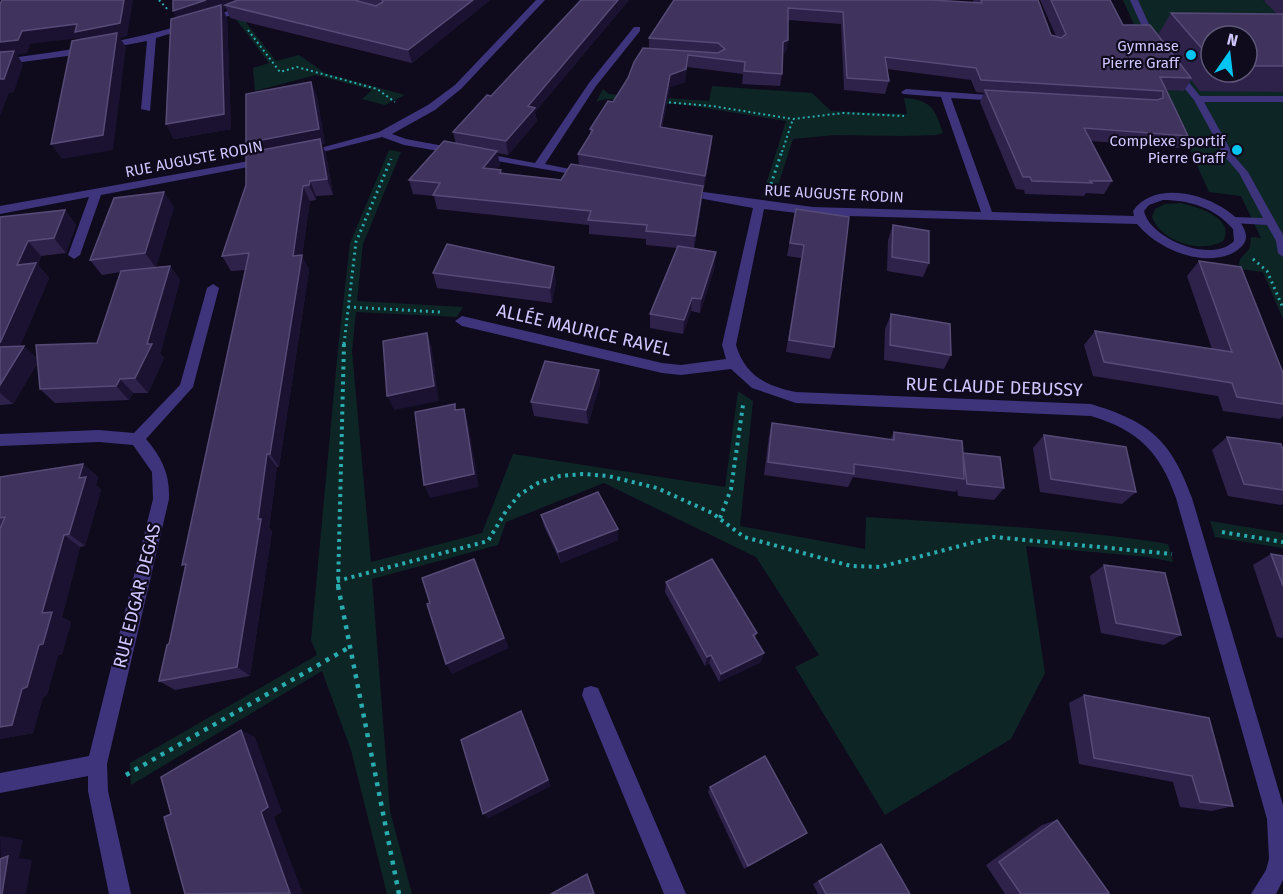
<svg xmlns="http://www.w3.org/2000/svg" width="1283" height="894" viewBox="0 0 1283 894" font-family="'Fira Sans',sans-serif">
<style>
.green{fill:#0e2526;fill-rule:evenodd}
.lines{fill:none;stroke-linecap:round;stroke-linejoin:round}
.path-far3{stroke:#29acaf;stroke-width:2;stroke-dasharray:2 3;stroke-linecap:butt}
.path-far2{stroke:#29acaf;stroke-width:3;stroke-dasharray:2 4;stroke-linecap:butt}
.path-far1{stroke:#29acaf;stroke-width:4;stroke-dasharray:3 4.5;stroke-linecap:butt}
.path{stroke:#29acaf;stroke-width:4.5;stroke-dasharray:4 6;stroke-linecap:butt}
.lane{fill:#3d347c;fill-rule:evenodd}
.street{fill:#3d347c;fill-rule:evenodd}
.wall{fill:#2e224b;fill-rule:evenodd}
.shaded-wall{fill:#1a1230}
.building{fill:#40345e;stroke:#564b77;stroke-width:1.5}
.poi-dot{fill:#00c4f1;stroke:#0f0b1c;stroke-width:2}
.labels{text-anchor:middle;dominant-baseline:central;stroke-width:4.5;stroke-linejoin:round;paint-order:stroke}
.far-poi-label{font-size:15px;fill:#d1c6ff;stroke:#0f0b1c;text-anchor:end}
.far-street-label{font-size:15px;fill:#d1c6ff;stroke:#0f0b1c}
.street-label{font-size:18px;fill:#d1c6ff;stroke:#0f0b1c}
</style>
<rect width="100%" height="100%" fill="#0f0b1c"/>
<g class="green">
<path d="M1123 0H1263L1283 19V319L1263 272 1240 269C1236 257 1246 256 1250 247L1251 237 1261 238 1241 196 1209 192ZM1211 36H1247V72H1211Z"/>
<polygon points="241,16 276,61 299,55 325,73 405,95 385,105 362,99 372,90 316,75 255,91 253,68 269,63 235,18"/>
<path d="M712 86 812 93 831 111 907 114 904 98C932 100 935 109 943 133L936 135 902 136 835 135 793 139 774 198 762 197 786 121 686 105 605 99 596 102 603 89 609 94 709 101Z"/>
<path d="M389 150 401 152 363 244 357 301 463 307 457 317 356 312 352 351 371 562 482 533 513 454 725 487 738 391 753 401 740 526 865 549 866 517C966 524 1069 528 1168 544L1173 562 1148 557 1026 546 1045 673 1011 739 885 815 795 667 819 655 756 557 604 483 506 522 498 545 372 579 390 811 412 894H387L351 750 322 671 131 785 130 763 317 655 311 640 338 349 350 243Z"/>
<path d="M1180 203C1196 206 1236 218 1223 241 1202 254 1161 242 1152 217L1155 209 1165 204Z"/>
<polygon points="1210,521 1283,533 1283,548 1215,537"/>
</g>
<g class="lines">
<g class="path-far3">
<polyline points="159,0 169,11"/>
<polyline points="248,30 280,72 297,67 377,89 395,102"/>
<polyline points="664,102 712,106 793,119 843,113 904,116"/>
<polyline points="782,152 793,119"/>
</g>
<g class="path-far2">
<polyline points="771,184 782,151"/>
<polyline points="1253,259 1267,271 1283,308"/>
<polyline points="348,307 440,312"/>
<polyline points="344,344 356,242 391,159"/>
</g>
<g class="path-far1">
<polyline points="720,518 731,489 743,405"/>
<polyline points="1222,532 1283,542"/>
<polyline points="337,581 488,541 506,511 519,495 538,483 560,476 583,474 608,476 657,488 712,513 744,537 851,566 880,567 994,537 1172,554"/>
<polyline points="338,587 344,343"/>
</g>
<g class="path">
<polyline points="338,586 399,894"/>
<polyline points="126,775 348,648"/>
</g>
<g class="lane">
<polygon points="1130,0 1138,0 1157,42 1156,44 1149,42"/>
<polygon points="1172,69 1178,69 1200,96 1283,96 1283,102 1204,102 1234,156 1248,172 1283,235 1283,257 1278,253 1276,241 1267,225 1232,223 1227,220 1232,217 1263,218 1239,173 1225,157 1194,100 1172,73"/>
</g>
<g class="street">
<path d="M257 0H268L235 14 156 38 150 111 141 109 147 41 67 56 0 65V59C88 49 174 33 257 0Z"/>
<polygon points="536,0 545,0 461,89 435,110 392,134 406,139 535,163 589,83 634,27 640,27 640,31 596,86 545,164 589,173 589,177 404,145 382,137 307,156 302,153 379,132 428,105 455,85"/>
<path d="M906 89 1003 96V100L1000 101 951 98 992 212 1134 216 1133 211C1167 162 1280 225 1236 251 1226 258 1212 259 1201 258 1176 255 1152 242 1137 224L813 215 764 209 736 345C745 376 767 386 796 392L1091 404C1150 422 1171 440 1192 498L1283 805V880L1276 894H1251L1266 870 1269 859 1267 819 1176 498C1160 452 1138 430 1091 416L796 403 752 388 731 369 681 375 662 373 462 326 455 321 462 316 662 363 681 365 726 359 722 345 753 208 682 195 676 192 682 189 813 207 981 212 941 97 903 94 901 92ZM1163 200C1190 200 1215 208 1233 229L1234 241C1212 264 1150 239 1144 211L1149 205Z"/>
<polygon points="265,158 269,159 269,163 101,195 80,255 74,259 68,255 89,197 0,214 0,206"/>
<path d="M213 284 219 288 193 387 146 439C162 458 170 474 169 499L107 764 108 791 131 894H109L88 791V776L0 793V773L89 756 153 499 152 472 133 445 99 442 0 446V434L99 430 134 433 180 385 207 288Z"/>
<polygon points="591,686 598,688 686,894 664,894 582,695 584,688"/>
</g>
</g>
<g class="wall">
<polygon points="173,0 490,0 412,63 230,18 226,8 223,9 227,19 231,129 174,139 166,124 176,18"/>
<path d="M581 0H629L535 112 537 121 508 155 497 153 500 165 496 170 502 174 561 180 579 165 578 154 590 135V129L613 102 649 48V38L674 0 974 3 973 0H1038L1051 35 1056 36 1040 0H1110L1123 25 1158 35 1171 13 1277 14 1264 1 1265 0H1283V92L1200 91 1191 80 1184 91 1166 90 1188 136 1179 148 1091 141 1112 181 1104 194 1086 193 1084 196 1025 194 1024 190 1016 189 980 102 984 93 976 92 971 80 887 69 889 81 885 94 844 90 841 24 788 20V40L786 52 783 53 782 74 780 86 742 84 743 74 687 67 685 82 670 87 662 127 712 136 711 148 704 188H703L702 201 694 249 715 266 700 313 691 311 683 334 650 328V314L677 248 646 245V239L589 234V225L437 209 434 196 413 194 409 180 456 144 453 132 491 96ZM1211 36H1247V72H1211Z"/>
<polygon points="311,82 317,97 325,144 322,144 326,154 333,195 316,196 316,200 310,201 302,256 309,270 279,467 277,467 269,528 272,531 250,676 175,690 159,681 169,644 246,270 231,271 222,256 246,185 251,153 246,143"/>
<polygon points="174,207 156,267 170,266 180,280 160,354 164,358 148,393 133,393 129,400 55,403 40,389 38,362 13,404 0,405 0,217 65,210 76,225 66,253 41,256 38,265 49,278 20,346 37,358 97,343 121,272 102,275 90,260"/>
<polygon points="796,209 834,347 830,359 786,352 801,258 787,256"/>
<polygon points="893,225 929,263 923,277 887,271 888,240"/>
<polygon points="1199,261 1283,373 1283,416 1280,419 1223,411 1218,396 1093,376 1084,345 1095,331 1212,349 1187,276"/>
<polygon points="433,273 556,282 552,303 437,288"/>
<polygon points="891,314 951,355 944,369 884,360 885,329"/>
<polygon points="599,370 600,384 588,424 534,416 531,402"/>
<polygon points="772,423 890,440 894,432 963,453 1004,488 994,500 958,496 957,489 956,492 853,477 848,487 764,475 769,436"/>
<polygon points="1044,435 1136,492 1122,504 1040,492 1033,448"/>
<polygon points="1227,437 1283,450 1283,503 1281,505 1228,496 1212,450"/>
<polygon points="83,464 98,477 96,485 101,490 85,546 80,547 62,617 71,622 62,654 58,655 47,695 43,697 33,733 0,739 0,477"/>
<polygon points="541,515 618,540 561,563 544,526"/>
<polygon points="1271,554 1283,556 1283,638 1277,637 1253,565"/>
<polygon points="1104,565 1181,635 1164,645 1101,633 1090,576"/>
<polygon points="666,582 757,633 755,638 761,662 719,682 709,663 705,666 665,592"/>
<polygon points="1084,695 1233,806 1212,811 1180,807 1173,782 1079,764 1069,703"/>
<polygon points="710,787 807,833 744,869 708,792"/>
<polygon points="1057,820 1107,894 1005,894 986,865 1042,825"/>
<polygon points="881,844 910,894 818,894 813,884 872,848"/>
</g>
<g class="shaded-wall">
<polygon points="124,0 133,0 127,36 120,38 126,47 113,150 62,159 51,144 83,45 79,38 30,44 27,53 17,55 23,64 14,92 9,93 0,116 0,42 22,31"/>
<polygon points="206,0 250,0 225,5 226,8 223,9 227,19 231,129 174,139 166,124 179,24 173,11"/>
<polygon points="473,0 490,0 412,63 408,50"/>
<polygon points="618,0 629,0 535,112 537,121 508,155 506,141 528,106"/>
<polygon points="788,40 786,52 781,54 783,42"/>
<polygon points="688,55 687,67 685,82 670,87 659,139 660,127 670,75"/>
<polygon points="311,82 317,97 325,144 322,144 326,154 333,195 327,179 253,157 246,143"/>
<polygon points="712,136 711,148 704,188 705,176"/>
<polygon points="497,151 500,165 485,182 483,168"/>
<polygon points="310,181 316,196 316,200 309,185"/>
<polygon points="303,186 310,201 302,256 309,270 279,467 270,454 293,256"/>
<polygon points="703,186 702,201 694,250 695,236"/>
<polygon points="164,192 174,207 156,268 145,253"/>
<polygon points="65,210 76,225 66,253 54,238"/>
<polygon points="28,241 41,256 38,265 49,278 14,361 0,348 0,343 17,265"/>
<polygon points="716,252 715,266 700,313 701,299"/>
<polygon points="170,266 180,280 160,354 164,358 148,393 135,378 147,344"/>
<polygon points="554,267 556,282 552,303 550,288"/>
<polygon points="692,298 691,311 683,334 684,320"/>
<polygon points="427,333 432,348 439,401 394,410 387,396"/>
<polygon points="24,346 39,360 13,404 0,393 0,385"/>
<polygon points="599,370 600,384 588,424 586,410"/>
<polygon points="120,379 133,393 129,400 116,386"/>
<polygon points="464,409 468,422 479,487 430,498 424,485"/>
<polygon points="267,454 277,467 269,528 272,531 250,676 237,667"/>
<polygon points="83,464 98,477 96,485 101,490 85,546 69,534 79,478"/>
<polygon points="618,529 618,540 561,563 558,552"/>
<polygon points="64,535 80,547 62,617 71,622 62,654 58,655 47,695 43,697 33,733 0,739 0,727 42,613"/>
<polygon points="474,559 509,648 452,674 446,664"/>
<polygon points="764,653 761,662 719,682 721,674"/>
<polygon points="711,655 709,663 705,666 707,657"/>
<polygon points="521,711 525,719 551,786 489,818 483,814"/>
<polygon points="241,730 255,737 282,812 274,817 303,894 289,894 261,812"/>
<polygon points="0,836 23,840 19,858 32,860 26,894 2,894"/>
</g>
<g class="building">
<polygon points="2,0 124,0 120,23 75,32 77,24 22,31 18,40 0,42 0,4"/>
<polygon points="173,0 206,0 173,11"/>
<polygon points="238,0 354,0 376,6 383,2 382,0 473,0 408,50 225,5"/>
<polygon points="581,0 618,0 528,106 535,108 506,141 453,132 487,95 491,96"/>
<polygon points="674,0 932,0 982,3 981,0 1038,0 1051,35 1061,38 1066,34 1051,0 1110,0 1123,25 1150,25 1191,78 1160,77 1188,136 1084,128 1112,181 1090,181 1092,183 1032,181 1030,177 1023,177 985,90 1157,100 1163,98 1163,91 981,80 976,68 885,57 889,81 847,78 843,12 788,8 788,40 783,42 782,74 744,71 745,62 688,55 686,69 670,75 660,127 712,136 705,176 578,154 593,130 590,129 608,101 613,102 628,78 634,62 643,48 718,53 725,49 718,43 649,38"/>
<polygon points="221,5 224,114 166,124 171,19"/>
<polygon points="1171,13 1283,14 1283,66 1247,66 1247,36 1211,36 1211,59"/>
<polygon points="117,33 103,135 51,144 72,41"/>
<polygon points="14,51 4,79 0,79 0,52"/>
<polygon points="311,82 319,129 246,143 246,94"/>
<polygon points="320,139 327,179 310,181 309,185 303,186 293,256 302,255 270,454 267,454 258,519 261,519 237,667 159,681 167,645 169,644 186,564 182,565 249,253 222,256 246,185 246,153"/>
<polygon points="444,141 497,151 483,168 501,170 500,173 561,180 571,164 703,186 695,236 646,231 647,225 588,220 591,211 433,195 440,183 409,180"/>
<polygon points="164,192 145,253 90,260 114,198"/>
<polygon points="796,209 849,217 834,347 789,340 804,245 790,243"/>
<polygon points="65,210 54,238 28,241 17,265 36,263 0,343 0,217"/>
<polygon points="893,225 929,231 929,263 892,257"/>
<polygon points="447,244 554,267 550,288 433,273"/>
<polygon points="678,246 716,252 701,299 692,298 684,320 650,314"/>
<polygon points="1199,261 1241,267 1283,373 1283,404 1237,397 1232,383 1104,362 1095,331 1232,352"/>
<polygon points="170,266 147,344 152,344 135,378 120,379 116,386 40,389 36,345 97,343 121,271"/>
<polygon points="891,314 950,324 951,355 890,345"/>
<polygon points="427,333 434,386 387,396 383,341"/>
<polygon points="24,346 0,385 0,347"/>
<polygon points="545,361 599,370 586,410 531,402"/>
<polygon points="455,404 455,410 464,409 474,474 424,485 415,412"/>
<polygon points="772,423 894,440 894,432 962,441 963,453 1000,457 1004,488 967,484 963,454 964,479 854,464 854,474 768,462"/>
<polygon points="1044,435 1126,447 1136,492 1051,479"/>
<polygon points="1227,437 1281,444 1283,450 1283,490 1244,484"/>
<polygon points="83,464 79,478 86,477 69,534 64,535 42,613 52,612 43,644 39,645 27,687 22,689 12,725 0,727 0,529 5,517 0,518 0,477"/>
<polygon points="598,492 618,529 558,552 541,515"/>
<polygon points="1271,554 1283,556 1283,586"/>
<polygon points="474,559 504,638 446,664 427,604 430,603 422,578"/>
<polygon points="712,559 757,633 753,635 764,653 721,674 711,655 707,657 666,582"/>
<polygon points="1104,565 1165,573 1181,635 1116,623"/>
<polygon points="1084,695 1209,718 1233,806 1200,802 1192,776 1094,758"/>
<polygon points="521,711 548,780 483,814 461,740"/>
<polygon points="241,730 268,807 261,812 290,893 185,894 164,817 171,814 161,777"/>
<polygon points="765,756 807,833 748,866 710,787"/>
<polygon points="1057,820 1109,893 1107,894 1021,894 999,862"/>
<polygon points="881,844 910,894 826,894 819,881"/>
<polygon points="8,856 2,894 0,894 0,859"/>
<polygon points="587,874 594,894 551,894"/>
</g>
<g class="poi-dot">
<circle cx="1191" cy="55" r="6"/>
<circle cx="1237" cy="150" r="6"/>
</g>
<g class="labels">
<g class="far-poi-label">
<text x="1179" y="46">Gymnase<tspan x="1179" dy="17">Pierre Graff</tspan></text>
<text x="1225" y="141">Complexe sportif<tspan x="1225" dy="17">Pierre Graff</tspan></text>
</g>
<g class="far-street-label">
<text transform="translate(194 159) rotate(-11)">RUE AUGUSTE RODIN</text>
<text transform="translate(834 194) rotate(3)">RUE AUGUSTE RODIN</text>
</g>
<g class="street-label">
<text transform="translate(584 330) rotate(13)">ALLÉE MAURICE RAVEL</text>
<text transform="translate(994 387) rotate(2)">RUE CLAUDE DEBUSSY</text>
<text transform="translate(137 596) rotate(-76)">RUE EDGAR DEGAS</text>
</g>
</g>
<g transform="translate(1229 54) rotate(14)"><circle r="28" fill="#0f0b1c" stroke="#5d5677" stroke-width="1.5"/>
<path d="M0-4.5L10 22L0 15L-10 22Z" fill="#00c4f1"/>
<text y="-9" font-size="16" font-weight="bold" text-anchor="middle" fill="#d1c6ff">N</text>
</g>
</svg>
